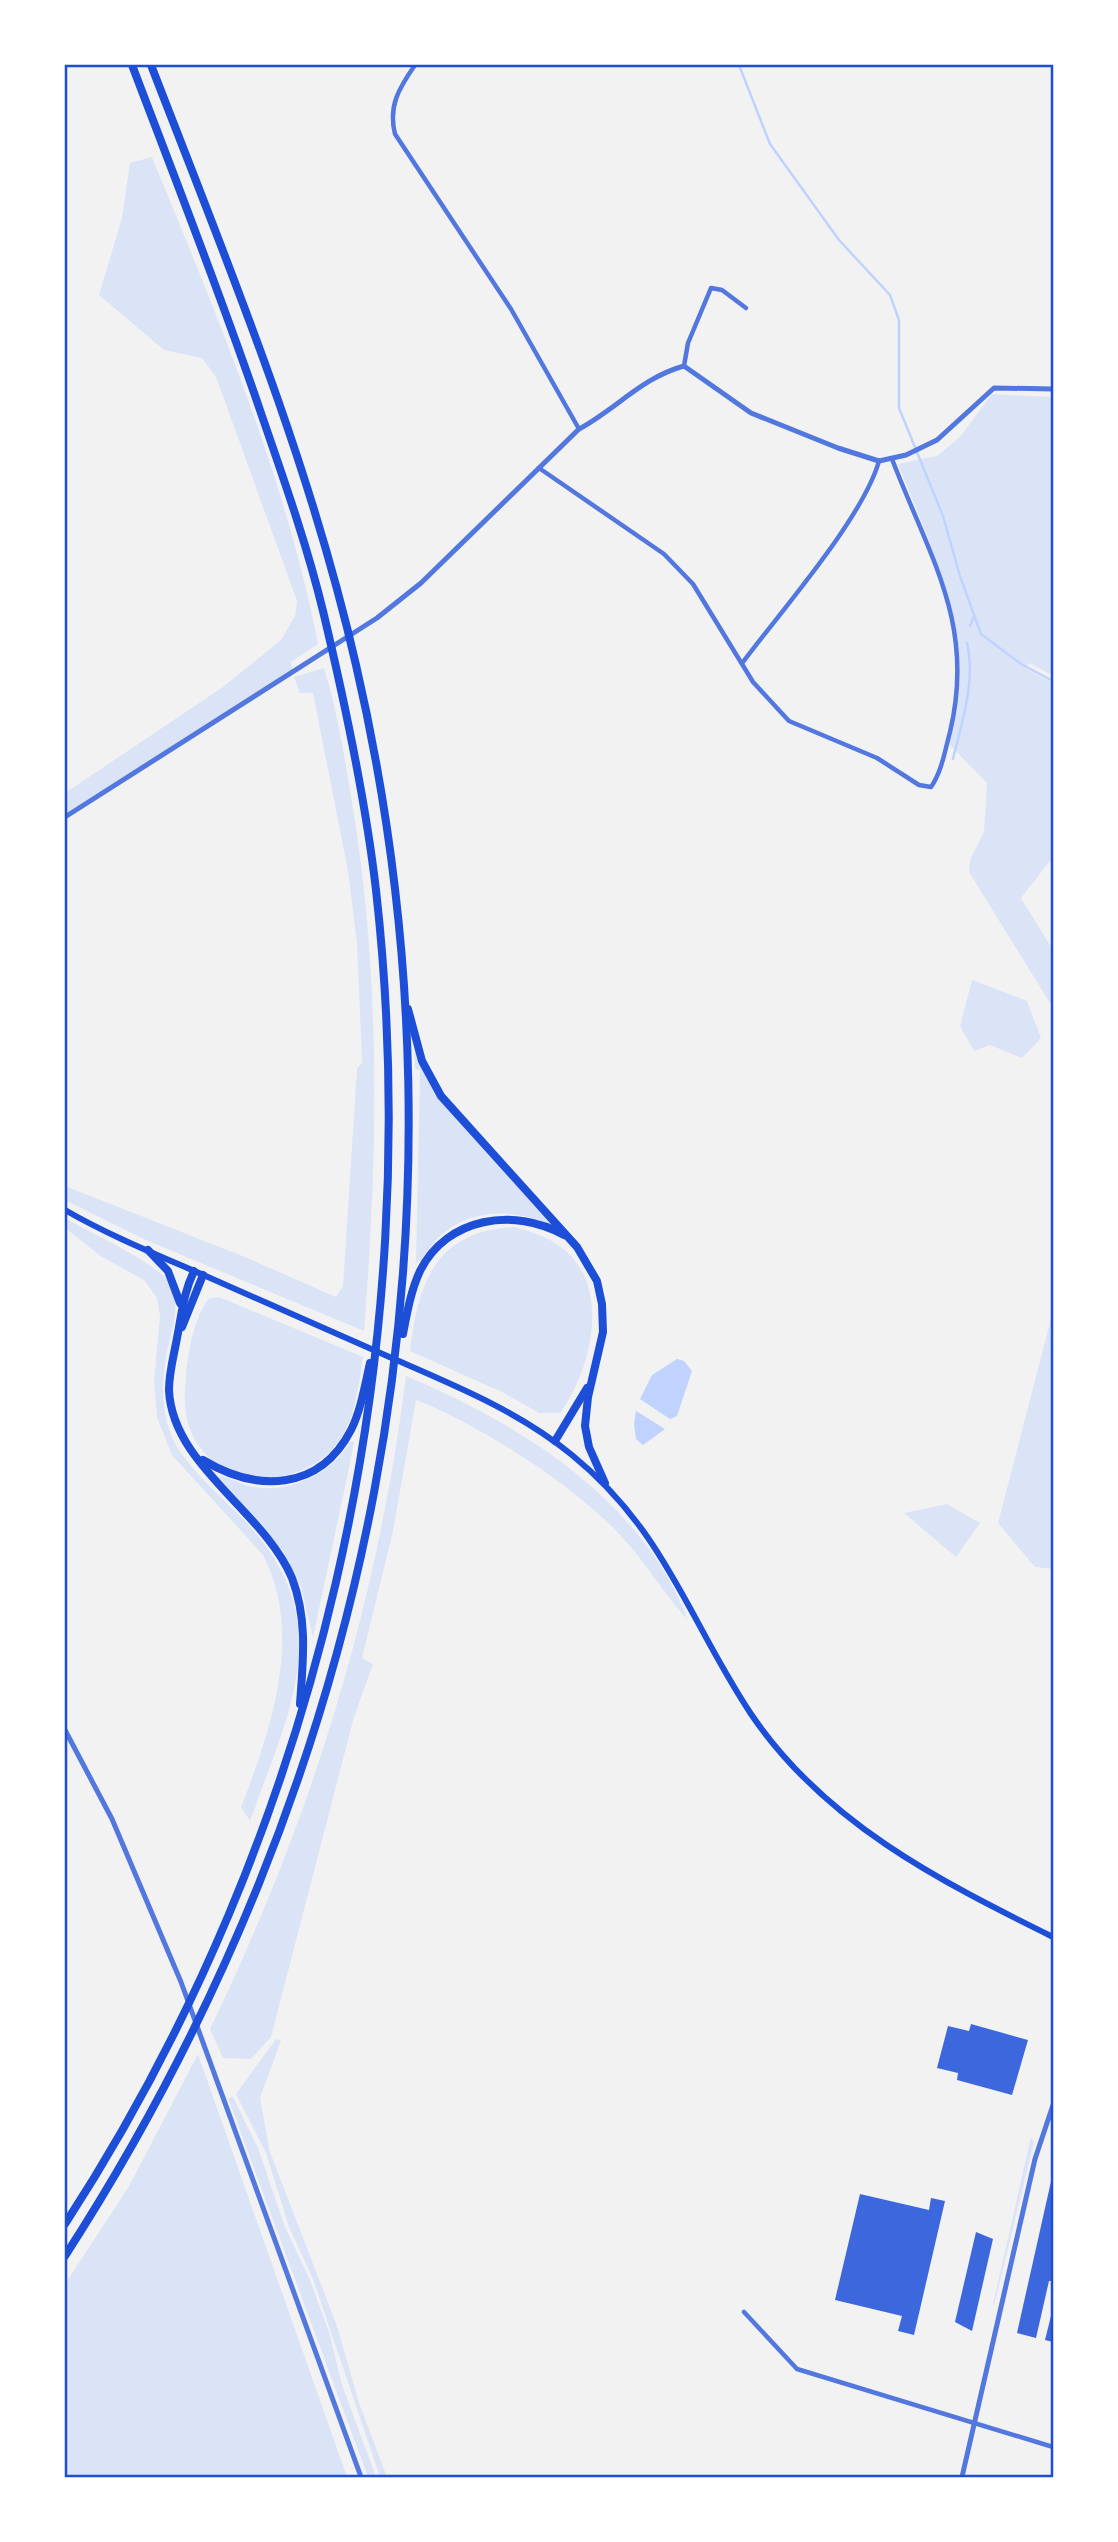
<svg xmlns="http://www.w3.org/2000/svg" width="1118" height="2542" viewBox="0 0 1118 2542" font-family="'Source Sans 3',sans-serif">
<style>
.green{fill:#dbe4f7}
.water{fill:#bfd3fe}
.lines{fill:none;stroke-linecap:round;stroke-linejoin:round}
.stream{stroke:#bfd3fe;stroke-width:2.5}
.building{fill:#3d67dc}
.minor{stroke:#5277de;stroke-width:4.5}
.tertiary{stroke:#5277de;stroke-width:5}
.primary{stroke:#1d4ed8;stroke-width:6}
.motorway{stroke:#1d4ed8;stroke-width:8}
.neatline{fill:none;stroke:#1d4ed8;stroke-width:2.5}
</style>
<rect width="100%" height="100%" fill="#f2f2f2"/>
<g class="green">
<path d="M152 157C217 316 285 475 318 644L291 662 293 671 65 816V793L223 687 281 640 295 616 297 601 216 377 202 358 164 350 99 295 122 218 130 163Z"/>
<path d="M992 394 1053 397V676L1030 663 1025 668 1053 683V857L1021 898 1053 950V1008L969 872 970 860 984 832 987 783 947 742C974 630 938 564 898 464L937 456 960 437Z"/>
<path d="M324 668C338 713 345 761 353 808 381 982 378 1156 364 1331L148 1241 65 1200V1186L245 1257 336 1297 343 1286 357 1069 362 1062 357 944 348 871 313 693H300L294 677Z"/>
<polygon points="972,980 1027,1001 1041,1038 1022,1058 990,1045 974,1051 960,1026"/>
<path d="M414 1034 444 1105 557 1228C518 1208 470 1206 437 1239 430 1246 425 1259 416 1263L420 1070 415 1069Z"/>
<path d="M65 1218C96 1236 133 1251 161 1274 189 1297 168 1335 165 1364 162 1387 162 1410 170 1432 180 1462 222 1497 245 1521 339 1621 290 1709 250 1821L241 1807C271 1730 304 1634 263 1555L172 1455 157 1417 154 1381 160 1316 157 1298 144 1280 102 1257 65 1228Z"/>
<path d="M514 1227C533 1232 552 1238 567 1252 611 1292 590 1372 560 1413H539L504 1393 410 1351C418 1282 436 1231 514 1227Z"/>
<path d="M219 1297 363 1357C359 1384 356 1411 343 1435 310 1491 215 1495 190 1429 182 1409 185 1387 187 1365 190 1343 195 1318 208 1299Z"/>
<polygon points="1053,1311 1053,1569 1035,1567 998,1523"/>
<path d="M406 1376C520 1424 641 1498 688 1620 663 1594 646 1562 621 1536 574 1485 480 1425 416 1400L393 1531 362 1658 373 1664 354 1717 271 2037 251 2059 223 2058 210 2029C311 1820 377 1607 406 1376Z"/>
<path d="M350 1442H354L349 1468 313 1637 301 1587 283 1551 218 1476C226 1476 239 1483 249 1486 287 1495 331 1475 350 1442Z"/>
<polygon points="947,1504 980,1523 956,1557 904,1513"/>
<polygon points="276,2039 281,2040 260,2098 270,2152 337,2326 359,2403 387,2477 380,2477 313,2279 289,2227 266,2153 236,2094"/>
<polygon points="198,2054 347,2477 65,2477 65,2284 128,2188"/>
<polygon points="233,2097 258,2148 285,2227 310,2280 329,2332 342,2385 376,2477 368,2477 228,2098"/>
<polygon points="1031,2137 1034,2142 994,2306 993,2304"/>
</g>
<g class="water">
<polygon points="677,1359 684,1361 692,1371 677,1416 670,1419 640,1399 652,1375"/>
<polygon points="636,1411 665,1429 643,1445 636,1439 634,1424"/>
</g>
<g class="lines">
<g class="stream">
<polyline points="739,65 770,144 839,240 890,295 899,320 899,408 943,516 960,576 981,634 1021,664 1053,681"/>
<polyline points="970,626 974,616"/>
<path d="M953 759C962 721 976 682 967 643"/>
</g>
</g>
<g class="building">
<polygon points="971,2024 1028,2040 1012,2095 957,2080 958,2073 937,2068 948,2026 969,2031"/>
<polygon points="1052,2177 1053,2281 1049,2281 1036,2338 1017,2333"/>
<polygon points="860,2194 929,2210 931,2198 945,2201 914,2335 898,2331 902,2316 835,2300"/>
<polygon points="976,2232 993,2239 972,2331 955,2322"/>
<polygon points="1053,2308 1053,2342 1045,2340"/>
</g>
<g class="lines">
<g class="minor">
<path d="M415 65C399 88 388 106 395 134L511 309 579 429"/>
<polyline points="684,366 688,343 711,288 722,290 746,308"/>
<path d="M539 468 664 554 693 584 753 682 789 721 877 758 919 785 931 787C942 771 945 750 950 732 976 624 929 556 892 459"/>
<path d="M743 662C781 611 863 518 879 461"/>
<polyline points="744,2312 797,2369 1053,2447"/>
</g>
<g class="tertiary">
<path d="M65 817 377 618 421 583 579 429C616 409 643 377 684 366L751 413 838 448 879 461 906 455 937 440 994 388 1053 389"/>
<polyline points="65,1730 112,1819 181,1982 361,2477"/>
<polyline points="962,2477 1035,2159 1053,2105"/>
</g>
<path class="primary" d="M65 1210C110 1236 160 1256 208 1277 270 1304 332 1332 394 1359 456 1386 520 1412 572 1455 666 1532 688 1619 751 1714 825 1823 938 1880 1053 1937"/>
<g class="motorway">
<polyline points="408,1009 422,1061 441,1096 577,1247 597,1281 602,1304 603,1332 588,1397 585,1426 589,1447 605,1483"/>
<polyline points="148,1250 168,1271 180,1303"/>
<path d="M194 1271C183 1294 182 1313 177 1338 174 1355 169 1372 169 1390 172 1465 264 1511 292 1578 308 1620 303 1661 300 1704"/>
<polyline points="182,1327 203,1275"/>
<path d="M403 1334C407 1313 411 1290 420 1271 447 1217 514 1207 564 1235"/>
<polyline points="555,1441 587,1388"/>
<path d="M203 1460C256 1492 319 1492 351 1430 361 1410 365 1385 370 1363"/>
<path d="M65 2224C320 1832 428 1353 376 890 365 796 345 703 323 611 307 545 284 480 262 416 222 298 176 181 132 65"/>
<path d="M65 2256C373 1779 485 1222 356 665 309 459 227 262 151 65"/>
</g>
</g>
<rect width="1118" height="2542" fill="none" stroke="#ffffff" stroke-width="133"/>
<rect x="66" y="66" width="986" height="2410" class="neatline"/>
</svg>
